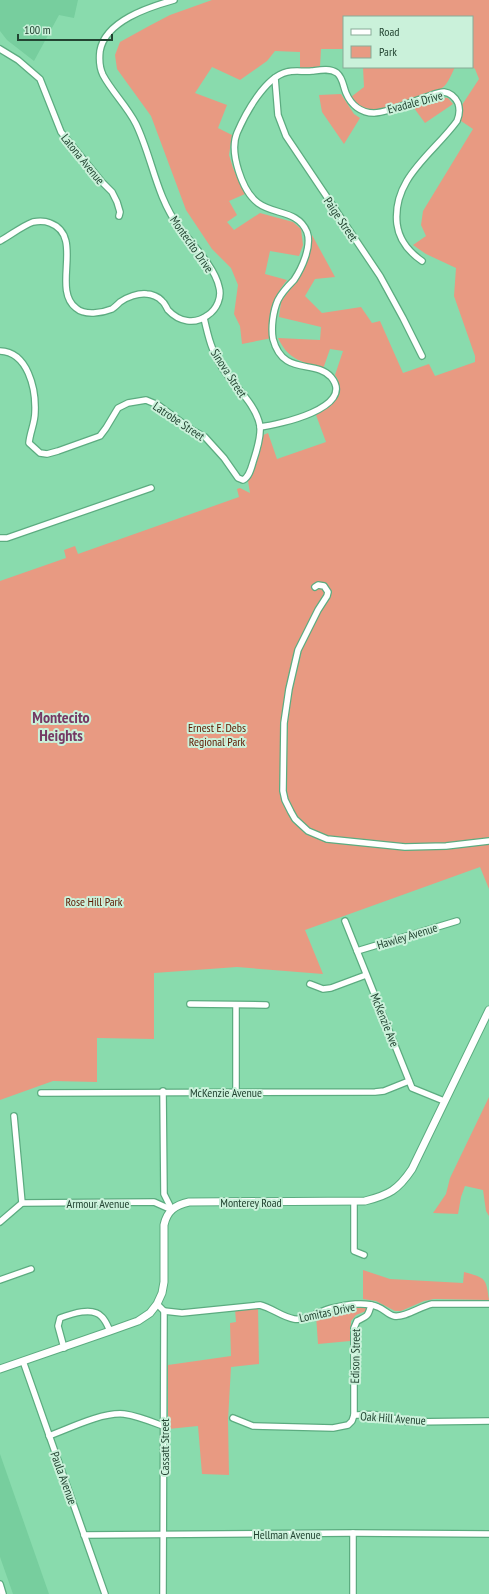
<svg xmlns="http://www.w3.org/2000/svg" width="489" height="1594" viewBox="0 0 489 1594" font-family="'PT Sans Narrow',sans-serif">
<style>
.built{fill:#77ce9e}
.green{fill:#e89a82}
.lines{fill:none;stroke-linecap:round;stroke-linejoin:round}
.minor-casing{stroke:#5cac80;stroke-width:8}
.tertiary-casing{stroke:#5cac80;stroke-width:9}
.minor{stroke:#fff;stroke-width:5.5}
.tertiary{stroke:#fff;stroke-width:7}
.labels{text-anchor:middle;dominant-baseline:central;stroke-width:4;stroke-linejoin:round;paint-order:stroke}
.street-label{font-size:12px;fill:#234432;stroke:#caf1da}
.park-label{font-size:12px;fill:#5d1800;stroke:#caf1da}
.district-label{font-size:16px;font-weight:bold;fill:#743964;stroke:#caf1da}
</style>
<rect width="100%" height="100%" fill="#89dbad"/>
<g class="built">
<polygon points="0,0 78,0 74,18 59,15 34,61 7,40 0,31"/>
<polygon points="0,1454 49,1594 13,1594 0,1557"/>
</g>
<g class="green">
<path d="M212 0H489V889L480 867 305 930 323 974 237 967 154 973V1039L97 1038V1082L53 1081 0 1100V581L66 558 64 550 75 546 78 554 239 497 237 489 240 488 250 493 248 481 251 474 261 436 268 433 277 459 326 442 316 415 331 405 339 395 338 380 335 375 343 351 330 349 323 369C302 361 289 361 278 338L320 340 321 327 279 317 281 302 303 270 309 254 312 235 335 277 315 279 305 296 322 313 361 307 372 323 380 321 403 373 429 364 435 376 475 362V356L454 296 456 268 426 254 413 245 426 236 421 225 423 211 473 129 461 121 462 105 479 79 475 69 472 67V17H344V49H321L320 67 300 70V52L275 51 267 61 240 80 212 67 195 93 227 105 218 128 232 135 229 155 233 168 245 194 229 201 237 215 227 222 234 230 260 213 293 222 301 229 303 245 299 256 270 251 265 274 287 280C272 299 267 314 272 338L242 344 240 326 234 314 238 285 231 268 212 249 186 210 151 116 117 69 115 55 120 42 149 26 170 15Z"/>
<path d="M363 67H455C452 73 448 84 442 88 434 94 377 112 368 110 360 108 356 103 351 97L364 87Z"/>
<polygon points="341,94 354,114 360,118 344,144 322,112 319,95"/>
<polygon points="437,97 448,98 453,104 425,123 414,108"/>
<polygon points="489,1097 489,1216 486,1211 483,1190 465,1186 461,1197 458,1214 433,1213 446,1194 450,1178"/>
<path d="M363 1270 390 1279 463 1283 464 1272C486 1278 486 1278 489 1300L434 1299 424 1301 401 1311H395L376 1301 363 1299Z"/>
<polygon points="258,1306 259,1364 231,1367 228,1420 229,1475 202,1474 198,1426 168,1429 168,1365 231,1356 230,1323 236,1322 235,1309"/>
<polygon points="363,1306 366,1308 366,1311 356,1315 351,1321 350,1341 318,1344 316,1315 329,1310"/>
</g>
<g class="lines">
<g class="minor-casing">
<g id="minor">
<polyline points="0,49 18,60 40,79 61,132 102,182 112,192 117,202 120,212 119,216"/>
<polyline points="275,78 278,115 286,136 380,276 403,318 422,356"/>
<path d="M0 241C11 235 22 226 33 222 39 221 45 221 50 223 85 236 51 289 76 308 85 316 102 313 112 309 115 307 118 304 120 302 127 297 138 293 147 294 151 294 159 297 162 301 165 303 166 307 168 310 179 322 195 325 208 315 217 309 222 297 219 287 215 267 191 243 179 227 156 196 152 157 136 124 127 106 112 92 103 75 99 67 99 60 100 51 105 21 149 7 174 0"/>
<path d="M0 351C28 352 36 389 35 412 35 423 30 432 29 443L40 453 47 454 58 451 100 436 106 428 118 408 128 403 146 400 158 405 192 430 205 437 224 458 238 478 243 480C249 477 251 469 253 462 256 453 261 435 260 426 256 404 235 387 223 369 212 353 208 336 204 318"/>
<path d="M260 427C277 425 357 408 331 377 315 359 283 377 273 339 271 328 273 311 278 300 282 292 288 286 294 280 302 268 312 246 307 232 298 210 274 215 258 203 242 191 229 152 237 133 245 114 265 77 287 72 295 70 304 72 312 71 320 70 330 68 337 73 343 78 343 86 346 93 351 105 361 113 374 113 390 112 411 102 426 97 432 95 438 92 444 92 451 93 455 97 458 103 460 109 460 114 457 121 433 154 392 178 397 224 399 240 409 252 422 261"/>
<polyline points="0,538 7,538 151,488"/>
<polyline points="315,587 318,585 324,586 328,592 327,596 318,610 298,650 289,689 284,723 283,791 285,800 291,812 295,819 308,831 327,839 405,847 446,846 489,841"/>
<polyline points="345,921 412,1088 444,1101"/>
<polyline points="357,951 457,921"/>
<polyline points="310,984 323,989 331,988 366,975"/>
<polyline points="190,1004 266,1005"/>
<polyline points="163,1091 164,1194 172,1210"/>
<polyline points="236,1092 236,1005"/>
<polyline points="41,1093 375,1092 384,1091 409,1081"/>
<polyline points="14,1116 22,1203"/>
<polyline points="354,1202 354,1251 364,1255"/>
<polyline points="0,1222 22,1203 154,1202 172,1210"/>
<polyline points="0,1280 31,1269"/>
<polyline points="157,1304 164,1311 163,1594"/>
<path d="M164 1311 182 1313 260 1305C272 1308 282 1317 294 1319 306 1321 320 1311 332 1308 346 1305 364 1301 378 1307 384 1309 388 1315 394 1316 405 1318 421 1306 432 1304H489"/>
<path d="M64 1348 58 1326 60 1318C71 1314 93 1306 102 1317 106 1321 108 1327 110 1331"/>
<polyline points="23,1361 105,1594"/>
<path d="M354 1415V1328L357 1321C367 1316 368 1317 371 1305"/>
<path d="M233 1418 253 1426 333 1428 348 1425 352 1421 354 1415C362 1415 369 1414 377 1415 388 1416 398 1420 409 1422L489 1421"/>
<path d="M49 1436C70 1428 102 1412 124 1414 138 1416 150 1421 163 1426"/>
<polyline points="84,1535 353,1533 489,1534"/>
<polyline points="0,1584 3,1594"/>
<polyline points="353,1594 353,1533"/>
</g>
</g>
<g class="tertiary-casing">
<path id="tertiary" d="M0 1369 110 1331 138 1321 150 1313 157 1304 162 1293 164 1282V1225C167 1211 175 1205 189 1202L365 1201C389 1195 398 1190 412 1169L489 1010"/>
</g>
<use href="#minor" class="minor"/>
<use href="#tertiary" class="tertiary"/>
</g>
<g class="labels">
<g class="street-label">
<text transform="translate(415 102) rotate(-15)">Evadale Drive</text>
<text transform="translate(83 159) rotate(51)">Latona Avenue</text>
<text transform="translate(341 219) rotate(56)">Paige Street</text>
<text transform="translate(192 244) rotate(55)">Montecito Drive</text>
<text transform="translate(229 373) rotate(57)">Sinova Street</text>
<text transform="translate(179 421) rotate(34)">Latrobe Street</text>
<text transform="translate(407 936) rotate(-17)">Hawley Avenue</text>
<text transform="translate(385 1020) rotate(68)">McKenzie Ave</text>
<text x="226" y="1092">McKenzie Avenue</text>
<text x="251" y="1202">Monterey Road</text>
<text x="98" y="1203">Armour Avenue</text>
<text transform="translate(327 1312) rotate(-12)">Lomitas Drive</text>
<text transform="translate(355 1356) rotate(-89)">Edison Street</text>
<text transform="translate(393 1418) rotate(4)">Oak Hill Avenue</text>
<text transform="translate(164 1447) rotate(-90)">Cassatt Street</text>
<text transform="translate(64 1478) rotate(70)">Paula Avenue</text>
<text x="287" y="1534">Hellman Avenue</text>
</g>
<g class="park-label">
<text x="217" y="727">Ernest E. Debs<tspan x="217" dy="14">Regional Park</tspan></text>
<text x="94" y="901">Rose Hill Park</text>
</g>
<g class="district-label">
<text x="61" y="717">Montecito<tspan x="61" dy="18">Heights</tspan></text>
</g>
</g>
<rect x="343" y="16" width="130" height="52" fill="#caf1da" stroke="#87ac97"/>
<rect x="351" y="29" width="20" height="6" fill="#ffffff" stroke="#87ac97"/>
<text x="379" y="36" font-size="12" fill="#234432">Road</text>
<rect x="351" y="46" width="20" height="12" fill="#e89a82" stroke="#87ac97"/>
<text x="379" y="56" font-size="12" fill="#234432">Park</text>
<path d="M18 34v6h94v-6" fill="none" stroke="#234432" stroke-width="2"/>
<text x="24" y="34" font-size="12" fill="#234432" stroke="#caf1da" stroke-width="3" paint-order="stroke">100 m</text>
</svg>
